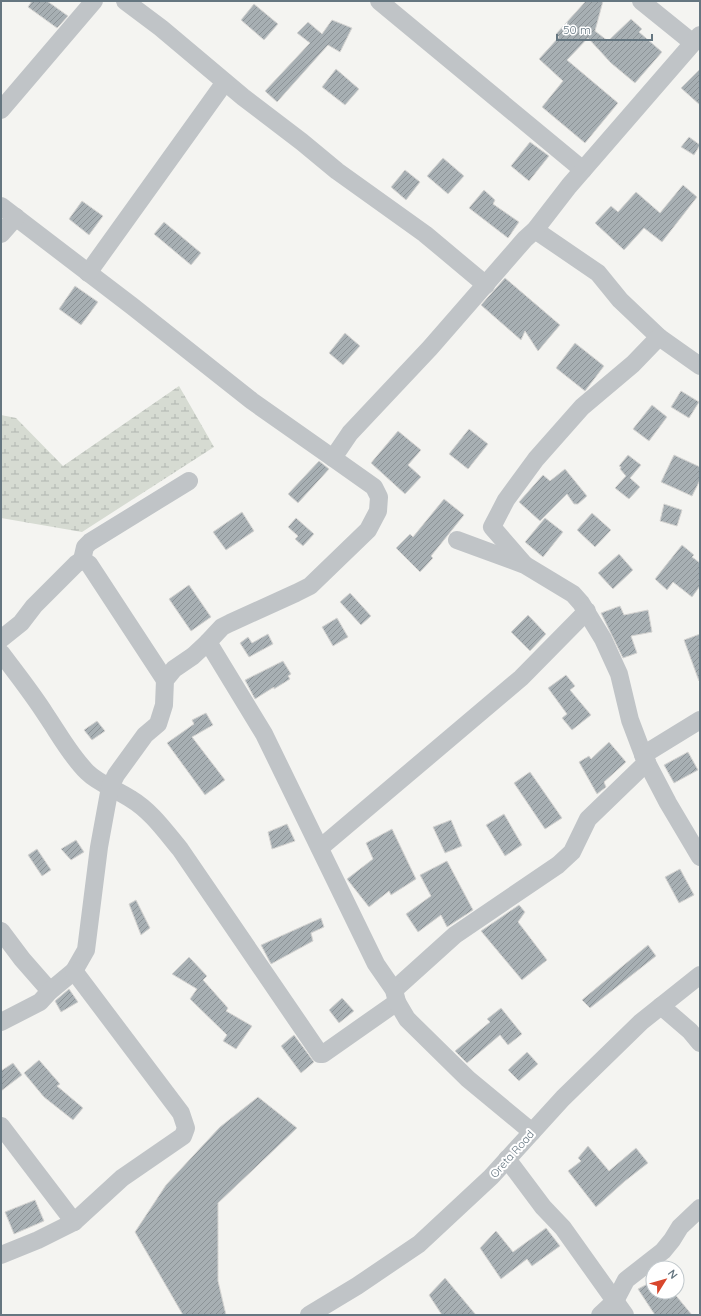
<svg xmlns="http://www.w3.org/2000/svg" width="701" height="1316" viewBox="0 0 701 1316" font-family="Quicksand,sans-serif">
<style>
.wetland{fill:url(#wetland-marsh)}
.building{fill:url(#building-hatch);stroke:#d6d5d3}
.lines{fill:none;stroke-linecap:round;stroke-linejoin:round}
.minor{stroke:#c0c4c7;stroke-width:18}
.labels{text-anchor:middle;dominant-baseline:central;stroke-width:4;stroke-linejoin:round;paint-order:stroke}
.street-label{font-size:11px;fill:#657680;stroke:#fff}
</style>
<defs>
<pattern id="wetland-marsh" width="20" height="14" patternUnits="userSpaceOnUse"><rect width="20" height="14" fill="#d6dbd2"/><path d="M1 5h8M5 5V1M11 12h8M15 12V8" fill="none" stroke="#b1b6b0"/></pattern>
<pattern id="building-hatch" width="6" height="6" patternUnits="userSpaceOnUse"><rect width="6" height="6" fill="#a7afb3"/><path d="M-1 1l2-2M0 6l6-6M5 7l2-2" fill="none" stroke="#8c9397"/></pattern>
</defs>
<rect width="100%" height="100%" fill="#f4f4f1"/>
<polygon class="wetland" points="179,386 214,447 82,532 1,518 1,415 16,418 63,466"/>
<g class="building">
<polygon points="32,1 47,1 68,16 57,28 28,7"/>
<polygon points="586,1 603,1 595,31 608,41 631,19 642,29 639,32 662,52 635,83 611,63 588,38 567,60 618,103 585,143 542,107 563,81 539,59 559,37 556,34"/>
<polygon points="254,4 278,24 264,40 241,20"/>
<polygon points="332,20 352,28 340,52 328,45 277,102 265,91 310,43 297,33 308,22 322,34"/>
<polygon points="336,69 359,89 345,105 322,87"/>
<polygon points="700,69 700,105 681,88"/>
<polygon points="689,137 700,145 694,155 681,147"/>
<polygon points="530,142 549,156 529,181 511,166"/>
<polygon points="443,158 464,176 448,194 427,176"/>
<polygon points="405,170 420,182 406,200 391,187"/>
<polygon points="683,185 697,197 662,242 644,228 624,250 595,223 611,206 618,212 636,192 660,213"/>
<polygon points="484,190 495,200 493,204 519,222 508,238 469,208"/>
<polygon points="82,201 103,216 89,235 69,219"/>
<polygon points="164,222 201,253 191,265 154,234"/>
<polygon points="505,278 560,325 538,351 525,331 521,340 481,305"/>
<polygon points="75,286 98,302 81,325 59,309"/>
<polygon points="345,333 360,346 343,365 329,353"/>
<polygon points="575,343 604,366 585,391 556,368"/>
<polygon points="681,391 699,402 689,418 671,407"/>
<polygon points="652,405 667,417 649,441 633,429"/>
<polygon points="469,429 488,444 468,469 449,454"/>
<polygon points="398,431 421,450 408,465 421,477 405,494 371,463"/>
<polygon points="628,455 641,465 630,478 640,487 629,499 615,488 626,476 620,469 621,467 619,466"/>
<polygon points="674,455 700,467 700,480 692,496 661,482"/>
<polygon points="319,461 329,469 298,503 288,494"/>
<polygon points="565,469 587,496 578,504 574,504 567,494 540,521 519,502 543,475 550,481"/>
<polygon points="444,499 464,515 431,556 433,558 420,572 396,548 410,534 413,537"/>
<polygon points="664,504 682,510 677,526 660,521"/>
<polygon points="242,512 254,531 226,550 213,532"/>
<polygon points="592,513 611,530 595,547 577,530"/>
<polygon points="296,518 314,534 303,546 295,539 298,536 288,527"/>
<polygon points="545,518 563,532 543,557 525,542"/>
<polygon points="682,545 694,555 692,557 700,563 700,586 692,597 673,582 667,590 655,579"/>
<polygon points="619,554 633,570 613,589 598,573"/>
<polygon points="189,585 211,617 191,631 169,599"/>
<polygon points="350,593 371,616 361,625 340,602"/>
<polygon points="620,606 624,615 648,610 652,632 631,636 637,653 623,658 601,613"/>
<polygon points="528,615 546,634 530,651 511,632"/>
<polygon points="337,618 348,637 333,646 322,627"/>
<polygon points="268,634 273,644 249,657 240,643 248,637 252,643"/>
<polygon points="700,634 700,681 699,681 684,640"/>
<polygon points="283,661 291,674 288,676 290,679 274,689 274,687 255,699 245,680"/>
<polygon points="566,675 575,686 570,690 591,715 572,730 562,718 567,714 548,688"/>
<polygon points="206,713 213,725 192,737 225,780 205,795 167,743 194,724 192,720"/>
<polygon points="97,721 105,731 92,740 84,730"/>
<polygon points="609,742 626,762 604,782 606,787 597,794 579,762 589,756 591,759"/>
<polygon points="688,752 698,770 674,783 664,765"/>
<polygon points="530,772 562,818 545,829 514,783"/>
<polygon points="504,814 522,845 505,856 486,825"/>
<polygon points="451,820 462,846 445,853 433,827"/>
<polygon points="287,824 295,841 272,849 268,832"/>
<polygon points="392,829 416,879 391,895 389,891 369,907 347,879 373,859 366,843"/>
<polygon points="76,840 84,852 71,860 61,849"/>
<polygon points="37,849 51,870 42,876 28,855"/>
<polygon points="447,861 473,910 447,927 441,915 418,932 406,914 431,896 420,875"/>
<polygon points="680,869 694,895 679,903 665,877"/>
<polygon points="136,900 150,928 141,935 129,904"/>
<polygon points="519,905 525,912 518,922 547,960 522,980 481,931"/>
<polygon points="321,918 324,927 311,933 313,941 271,964 261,945"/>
<polygon points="648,945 656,956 590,1008 582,1000"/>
<polygon points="189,957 207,976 203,980 228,1008 226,1011 252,1026 236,1049 223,1041 227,1035 190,999 197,989 172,974"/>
<polygon points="69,989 78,1002 61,1012 55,1001"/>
<polygon points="342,998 354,1011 339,1023 329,1010"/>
<polygon points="501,1008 522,1034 508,1045 500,1035 467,1063 455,1051 490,1022 487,1019"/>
<polygon points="294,1035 314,1062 301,1073 281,1046"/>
<polygon points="527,1052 538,1064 519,1081 508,1070"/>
<polygon points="39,1060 60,1084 57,1086 83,1108 73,1120 44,1097 24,1073"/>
<polygon points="13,1063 22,1075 1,1091 1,1071"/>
<polygon points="258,1097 297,1128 218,1203 218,1281 226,1315 183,1315 135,1232 166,1185 220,1127"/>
<polygon points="588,1146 609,1171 636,1148 648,1163 625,1181 596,1207 568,1171 581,1161 578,1158"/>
<polygon points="35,1200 44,1221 14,1234 5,1212"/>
<polygon points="546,1228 560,1246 532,1266 527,1259 501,1279 480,1248 496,1231 513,1252"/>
<polygon points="445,1278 476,1315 442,1315 429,1295"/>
<polygon points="653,1281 653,1292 673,1292 692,1315 655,1315 638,1289"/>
</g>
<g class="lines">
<g class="minor">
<polyline points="125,1 161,28 243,97 302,142 337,171 425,234 486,285"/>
<polyline points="379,1 583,170"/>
<polyline points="641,1 693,43"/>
<polyline points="1,110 94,1"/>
<polyline points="1,206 132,306 252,401 333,458"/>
<polyline points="535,230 598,273 620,300 659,337 700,366"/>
<polyline points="1,234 16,217"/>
<polyline points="88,273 225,82"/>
<polyline points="457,540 525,565 573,594 581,603 603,639 619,674 630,720 644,757 668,803 700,857"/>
<polyline points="82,560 85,547 90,542 189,481"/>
<polyline points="524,564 492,527 506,500 536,459 582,407 633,364 659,337"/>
<polyline points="1,639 21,623 34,606 76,564 82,560 89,564 165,680"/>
<path d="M1 653C16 673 32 693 46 715 59 734 70 755 87 772 99 784 116 789 131 799 151 811 165 831 180 849L320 1054H323L397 1002"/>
<polyline points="643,755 700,720"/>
<polyline points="320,848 521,678 587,611"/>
<polyline points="1,931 22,959 50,991"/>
<polyline points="394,990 455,935 558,865 572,852 588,819 647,762"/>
<polyline points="661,1006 690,1031 700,1043"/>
<polyline points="1,1022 40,1002 50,991 74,971 86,950 99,847 110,787 116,775 145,735 158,724 164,705 165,680 174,669 193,656 208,642"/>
<polyline points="1,1126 74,1222"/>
<polyline points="532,1132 468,1079 407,1019 397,1002 394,990 376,964 264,734 208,642 222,627 230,623 296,593 310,586 368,530 378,511 379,497 374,487 333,458 350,433 430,348 525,239 535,230 569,186 700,35"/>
<polyline points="507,1159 543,1207 563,1228 625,1315"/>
<polyline points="1,1255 38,1240 74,1222 122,1178 183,1136 186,1128 181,1113 74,971"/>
<polyline points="309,1315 357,1286 419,1244 491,1177 563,1098 641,1022 700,975"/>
<polyline points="600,1315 615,1301 626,1280 663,1251 672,1240 680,1227 700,1208"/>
</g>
</g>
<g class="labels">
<g class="street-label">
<text transform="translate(512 1154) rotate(-48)">Oreta Road</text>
</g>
</g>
<rect width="701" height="1316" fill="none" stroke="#657680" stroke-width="4"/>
<g transform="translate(665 1280) rotate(53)"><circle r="19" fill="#ffffff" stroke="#c1c8cc"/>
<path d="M0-3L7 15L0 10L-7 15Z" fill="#d8472d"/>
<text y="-6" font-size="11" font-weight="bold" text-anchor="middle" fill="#657680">N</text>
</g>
<path d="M557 34v6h95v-6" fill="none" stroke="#657680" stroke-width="2"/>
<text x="563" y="34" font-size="12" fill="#657680" stroke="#ffffff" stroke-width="3" paint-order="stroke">50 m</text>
</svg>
